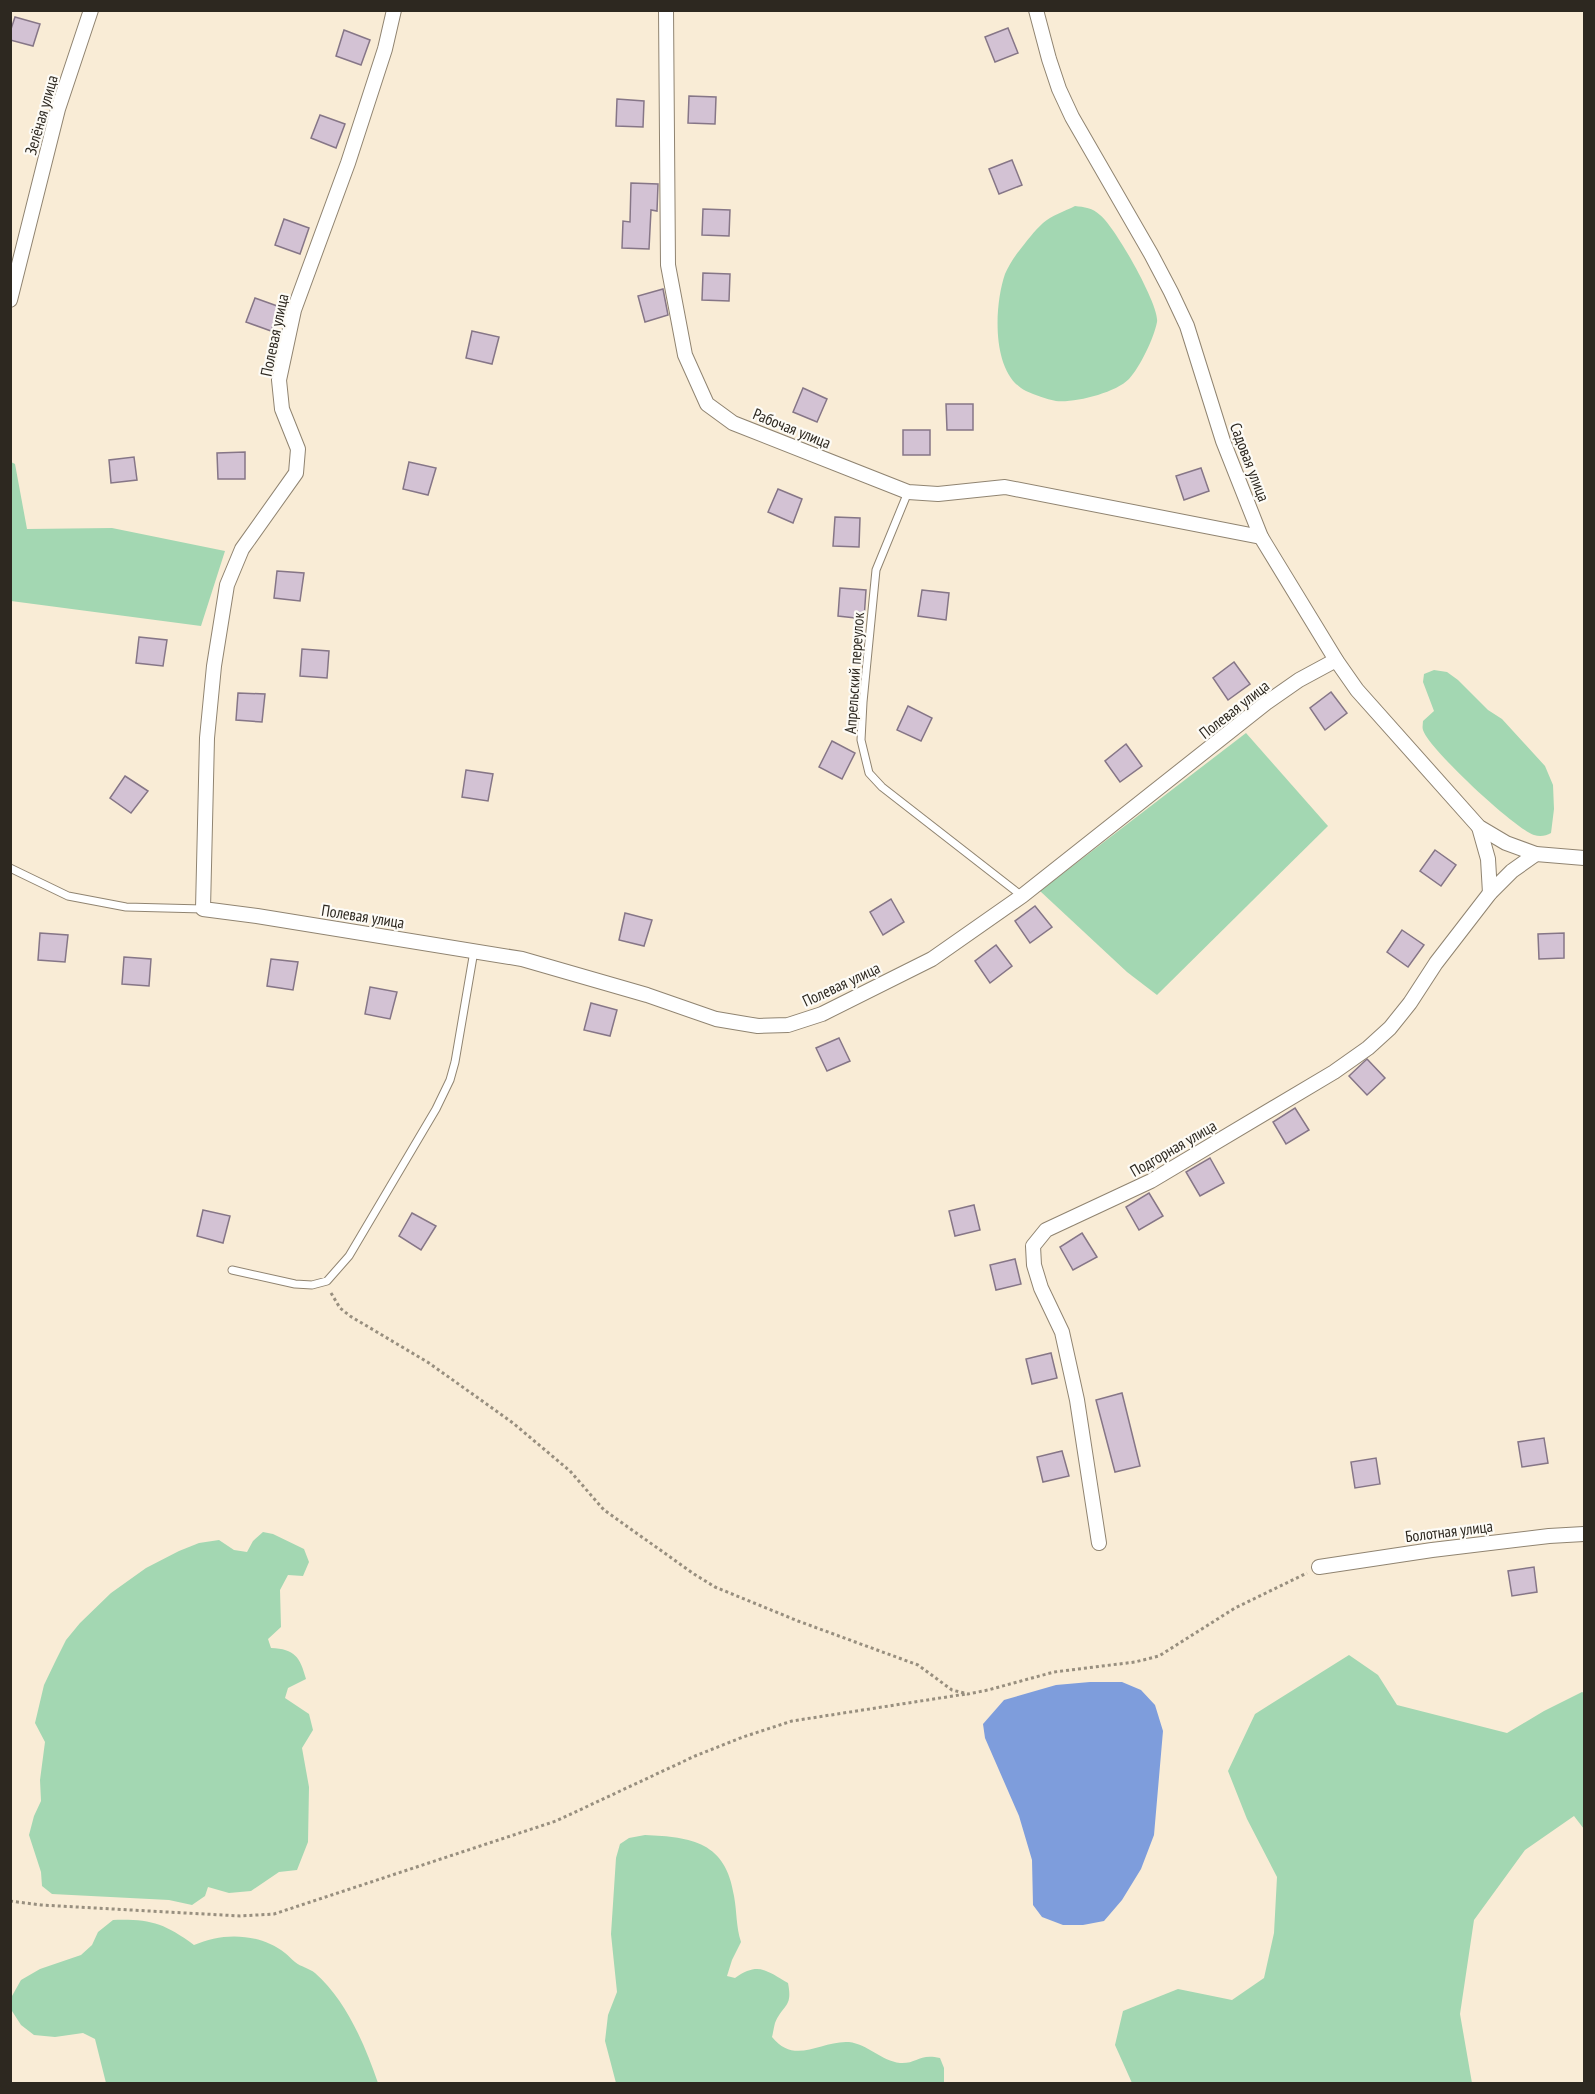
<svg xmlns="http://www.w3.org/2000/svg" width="1595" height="2094" viewBox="0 0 1595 2094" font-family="'PT Sans Narrow',sans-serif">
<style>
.green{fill:#a3d7b2}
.water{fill:#7e9ddc}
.building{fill:#d3c2d4;stroke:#867687;stroke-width:1.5}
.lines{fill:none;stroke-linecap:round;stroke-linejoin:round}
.lane-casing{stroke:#908471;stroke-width:9}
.street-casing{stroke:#908471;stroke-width:16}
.path{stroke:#988f7f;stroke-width:3;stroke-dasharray:3 3;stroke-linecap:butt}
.lane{stroke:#fff;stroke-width:7}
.street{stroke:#fff;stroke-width:14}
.labels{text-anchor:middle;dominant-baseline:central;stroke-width:4.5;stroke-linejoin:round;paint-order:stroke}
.street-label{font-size:16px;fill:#2d2820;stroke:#fdfbf6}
</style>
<rect width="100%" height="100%" fill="#f9ecd6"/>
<g class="green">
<path d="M1075 206C1084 207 1093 208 1100 215 1114 225 1160 306 1157 322 1154 338 1140 367 1129 379 1115 393 1075 403 1056 401 1046 399 1035 395 1026 391 991 374 994 306 1005 274 1008 267 1014 257 1019 251 1026 242 1034 231 1043 223 1051 216 1065 211 1075 206Z"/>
<polygon points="11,462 15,464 27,529 112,528 225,551 201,626 11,601"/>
<path d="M1434 670 1447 672 1458 680 1488 710 1502 719 1545 766 1553 785 1554 809 1551 833C1546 836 1540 837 1534 835 1515 829 1428 748 1423 730 1422 727 1423 724 1423 721L1434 711 1423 682 1424 674Z"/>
<polygon points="1246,733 1328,826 1157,995 1127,972 1040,891"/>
<path d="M263 1532 273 1534 304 1549 309 1562 303 1576 288 1575 280 1590 281 1627 268 1639 271 1648C295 1649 300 1657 306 1679L288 1688 285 1698 309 1714 313 1730 302 1748 309 1787 308 1842 297 1870 279 1872 251 1891 229 1893 208 1887 205 1896 192 1905 169 1900 52 1894 42 1886 41 1872 29 1835 34 1816 41 1801 40 1780 45 1742 35 1723 44 1685 56 1660 66 1640 80 1623 111 1593 146 1568 179 1551 199 1543 219 1540 234 1550 247 1552 253 1541Z"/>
<polygon points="1349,1655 1378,1675 1397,1705 1507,1733 1544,1711 1582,1692 1584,1693 1584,1829 1574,1816 1525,1850 1474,1920 1460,2014 1472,2083 1132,2083 1115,2045 1123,2011 1178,1989 1232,2000 1264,1978 1274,1933 1277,1877 1247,1819 1228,1771 1255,1714"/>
<path d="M645 1835C692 1837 726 1842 734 1896 737 1912 736 1927 741 1942L732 1960 727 1976 735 1978C758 1962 766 1970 788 1983 793 2008 783 2004 775 2023 774 2027 773 2033 772 2037 795 2066 821 2040 849 2042 867 2044 882 2061 900 2063 917 2064 919 2053 940 2058L944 2068V2083H616L605 2041 608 2015 617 1992 611 1934 616 1858 620 1844 629 1838Z"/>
<path d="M113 1920C150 1919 164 1923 194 1945 223 1932 259 1933 285 1953 289 1956 291 1959 295 1962 301 1967 309 1968 315 1973 346 2000 365 2045 378 2083H106L95 2039 83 2033 55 2037 34 2035 21 2025 12 2011V1996L21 1980 40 1969 81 1955 92 1945 98 1932Z"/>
</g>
<polygon class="water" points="1090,1682 1122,1682 1141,1690 1155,1705 1163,1731 1154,1835 1141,1869 1122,1900 1104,1921 1083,1925 1063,1925 1042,1917 1033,1905 1032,1860 1019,1816 985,1738 983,1724 1004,1700 1056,1685"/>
<g class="building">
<polygon points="15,17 40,24 33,46 10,40 10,32"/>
<polygon points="1008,28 1018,53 995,62 985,37"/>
<polygon points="344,30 370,40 361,65 336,56"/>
<polygon points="689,96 716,97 715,124 688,123"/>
<polygon points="617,99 644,101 643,127 616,126"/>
<polygon points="320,115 345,124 336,148 311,138"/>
<polygon points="1012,160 1022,185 999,194 989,169"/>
<polygon points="631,183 658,184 657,211 651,210 649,249 622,248 623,221 630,222"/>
<polygon points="703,209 730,210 729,236 702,235"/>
<polygon points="284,219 309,228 300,254 275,245"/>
<polygon points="703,273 730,274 729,301 702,300"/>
<polygon points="663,289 668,315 645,322 638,296"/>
<polygon points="255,298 280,307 271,331 246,322"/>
<polygon points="472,331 499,337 492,364 466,358"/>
<polygon points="803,388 827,399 817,422 793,412"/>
<polygon points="946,404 973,404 973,430 947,430"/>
<rect x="903" y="430" width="27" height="25"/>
<polygon points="245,452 245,479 218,479 217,453"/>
<polygon points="134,457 137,480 111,483 109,460"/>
<polygon points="409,462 436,468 428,495 403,489"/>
<polygon points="1201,468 1209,491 1184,500 1176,476"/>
<polygon points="778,489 802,499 793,523 768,512"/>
<polygon points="835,517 860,518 859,547 833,546"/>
<polygon points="277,571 304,573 300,601 274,598"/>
<polygon points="840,588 866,590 864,619 838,616"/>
<polygon points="922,590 949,593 946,620 918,616"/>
<polygon points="139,637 167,640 163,666 136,663"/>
<polygon points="302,649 329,651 327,678 300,676"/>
<polygon points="1234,662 1250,684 1228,700 1213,678"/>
<polygon points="1331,692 1347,713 1325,730 1310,708"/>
<polygon points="238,693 265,694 262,722 236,720"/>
<polygon points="908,706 932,718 921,741 897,730"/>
<polygon points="832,741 855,753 842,779 819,767"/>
<polygon points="1126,744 1142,766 1120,782 1105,761"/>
<polygon points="466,770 493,774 488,801 462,797"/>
<polygon points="125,776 148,791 131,813 110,798"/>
<polygon points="1435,850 1456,865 1441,886 1420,871"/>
<polygon points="891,899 904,922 883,935 870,912"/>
<polygon points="1035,906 1052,927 1030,943 1015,921"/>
<polygon points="625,913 652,920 644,946 619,940"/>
<polygon points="1402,930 1424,945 1408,967 1387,952"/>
<polygon points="40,933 68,935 65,962 38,960"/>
<polygon points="1564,933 1564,958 1539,959 1538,934"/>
<polygon points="996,945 1012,966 990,983 975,961"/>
<polygon points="124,957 151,959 149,986 122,984"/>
<polygon points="271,959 298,962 293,990 267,986"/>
<polygon points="370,987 397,992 390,1019 365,1014"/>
<polygon points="591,1003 617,1010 610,1036 584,1030"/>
<polygon points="839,1038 850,1061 827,1071 816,1048"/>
<polygon points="1367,1059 1385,1078 1367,1095 1349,1076"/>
<polygon points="1295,1108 1309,1130 1286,1144 1273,1122"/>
<polygon points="1210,1158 1224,1183 1200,1196 1186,1172"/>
<polygon points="1149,1193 1163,1216 1139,1230 1126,1207"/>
<polygon points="974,1205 980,1230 955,1236 949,1211"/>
<polygon points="203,1210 230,1216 223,1243 197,1236"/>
<polygon points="412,1213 436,1226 421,1250 399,1236"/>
<polygon points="1082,1233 1097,1257 1073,1270 1060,1247"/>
<polygon points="1015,1259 1021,1284 996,1290 990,1265"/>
<polygon points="1051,1353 1057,1378 1032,1384 1026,1359"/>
<polygon points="1122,1393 1140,1466 1115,1472 1096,1400"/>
<polygon points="1544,1438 1548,1463 1522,1467 1518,1442"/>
<polygon points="1062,1451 1069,1476 1043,1482 1037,1457"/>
<polygon points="1376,1458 1380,1484 1355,1488 1351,1462"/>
<polygon points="1534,1567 1537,1592 1512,1596 1508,1571"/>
</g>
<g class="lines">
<g class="lane-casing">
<g id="lane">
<polyline points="908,492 876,570 863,702 861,740 869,773 882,787 1022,896"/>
<polyline points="10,868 68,896 126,907 203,909"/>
<polyline points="232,1270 295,1284 312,1285 327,1281 349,1256 436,1109 450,1080 455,1062 474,951"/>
</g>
</g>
<g class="street-casing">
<g id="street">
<polyline points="394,10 385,49 348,163 294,310 279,380 282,409 298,449 296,473 242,549 227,585 214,666 207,738 203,909 257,916 522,959 647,995 716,1019 758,1026 788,1025 822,1014 932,959 1022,896 1266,703 1299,680 1336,660"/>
<polyline points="666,10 668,265 685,355 707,404 733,423 908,492 938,494 1005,487 1261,537"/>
<polyline points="1036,10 1049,59 1059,89 1072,117 1151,254 1171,292 1187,326 1223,441 1261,537 1336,660 1357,690 1479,827 1506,843 1536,854 1584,858"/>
<polyline points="10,300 58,109 91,10"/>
<polyline points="1479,827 1488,859 1490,893"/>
<polyline points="1099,1543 1077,1400 1062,1332 1041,1288 1034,1265 1033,1246 1046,1230 1151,1181 1334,1072 1368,1048 1390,1028 1410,1003 1436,963 1490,893 1512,871 1536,854"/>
<polyline points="1319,1567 1432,1550 1549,1536 1584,1534"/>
</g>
</g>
<g class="path">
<polyline points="331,1293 340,1308 350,1316 429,1363 513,1423 570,1471 604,1510 694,1574 715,1587 798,1621 918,1665 952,1690 968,1694 988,1690 1054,1672 1135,1662 1159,1656 1235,1608 1307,1573"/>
<polyline points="10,1901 41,1905 240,1916 274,1914 556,1821 695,1756 743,1737 792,1721 966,1694"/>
</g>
<use href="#lane" class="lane"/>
<use href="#street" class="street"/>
</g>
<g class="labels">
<g class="street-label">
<text transform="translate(41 115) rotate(-74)">Зелёная улица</text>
<text transform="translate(274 335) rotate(-78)">Полевая улица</text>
<text transform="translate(792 428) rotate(22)">Рабочая улица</text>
<text transform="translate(1250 462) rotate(69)">Садовая улица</text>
<text transform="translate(854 673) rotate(-86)">Апрельский переулок</text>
<text transform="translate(1234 709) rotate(-38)">Полевая улица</text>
<text transform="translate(363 916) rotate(9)">Полевая улица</text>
<text transform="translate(841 984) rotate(-25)">Полевая улица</text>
<text transform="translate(1173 1148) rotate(-30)">Подгорная улица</text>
<text transform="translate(1449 1531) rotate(-7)">Болотная улица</text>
</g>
</g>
<rect width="1595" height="2094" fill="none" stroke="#2d2820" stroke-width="24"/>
</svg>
